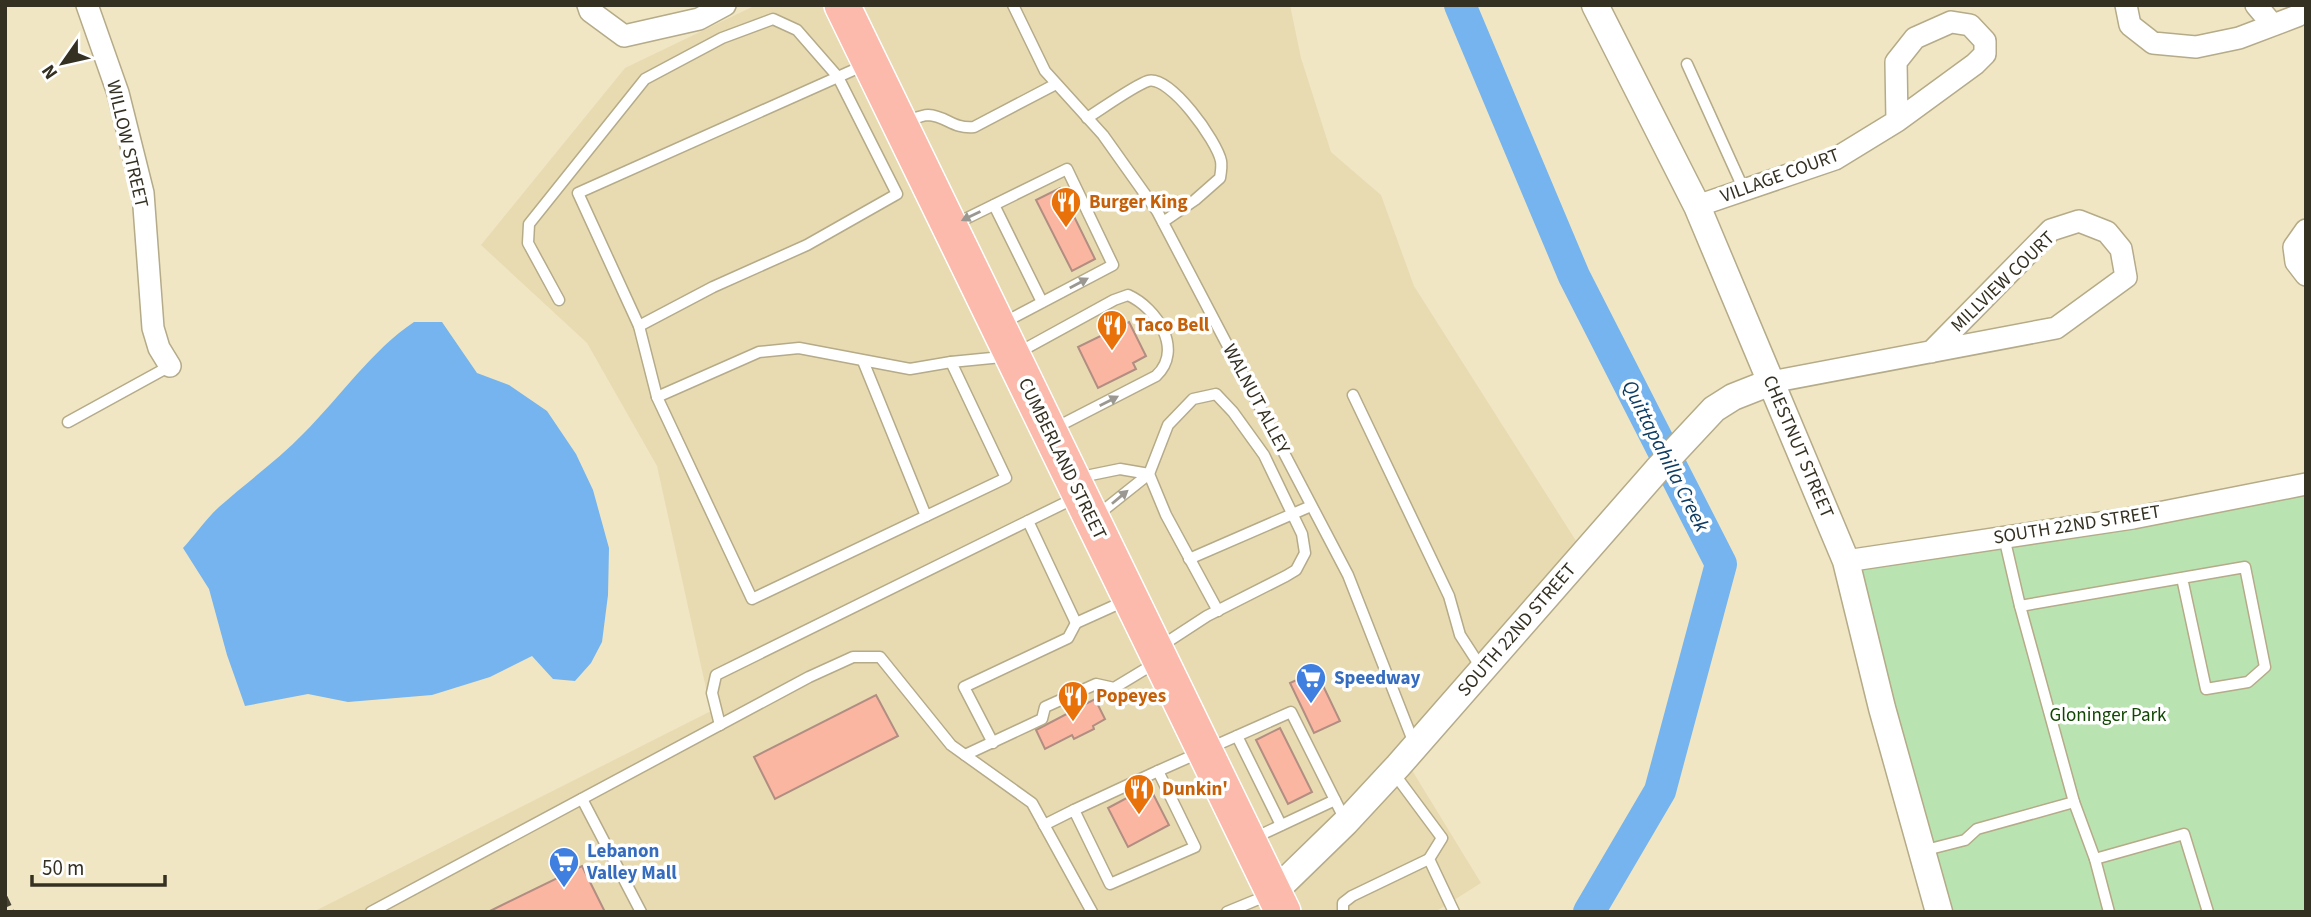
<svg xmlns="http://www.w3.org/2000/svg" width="2311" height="917" viewBox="0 0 2311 917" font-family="'Source Sans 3',sans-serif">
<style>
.built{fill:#e8dbb1}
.green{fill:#bae3b2}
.water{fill:#75b4ee}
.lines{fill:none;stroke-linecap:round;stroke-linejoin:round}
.river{stroke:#75b4ee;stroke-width:32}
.building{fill:#fab6a1;stroke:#b18d82;stroke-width:2}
.service-casing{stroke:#b5ab89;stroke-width:13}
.minor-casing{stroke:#b5ab89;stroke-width:24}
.tertiary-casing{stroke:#b5ab89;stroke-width:29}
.trunk-casing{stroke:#fff;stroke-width:38}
.service{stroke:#fff;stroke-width:10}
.minor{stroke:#fff;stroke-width:21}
.tertiary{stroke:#fff;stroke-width:26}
.trunk{stroke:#fbbaac;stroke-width:35}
.rail{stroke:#484433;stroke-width:5;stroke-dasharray:10 5;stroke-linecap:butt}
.oneway{fill:#9a9890}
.labels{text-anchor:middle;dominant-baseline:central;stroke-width:7;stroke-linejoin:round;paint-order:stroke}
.street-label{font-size:19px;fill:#343022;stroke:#fff}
.food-label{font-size:19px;font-weight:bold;fill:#c56008;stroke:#fff;text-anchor:start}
.shop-label{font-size:19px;font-weight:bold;fill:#366cbe;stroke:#fff;text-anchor:start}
.park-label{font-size:19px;fill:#104703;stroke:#fff}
.water-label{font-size:21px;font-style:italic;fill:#0e3d63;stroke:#fff}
</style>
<rect width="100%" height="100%" fill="#f0e6c3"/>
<polygon class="built" points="756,5 1290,5 1301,58 1331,152 1381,195 1414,286 1578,544 1399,749 1481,883 1435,912 313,912 711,711 657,466 587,343 481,245 625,68"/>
<polygon class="green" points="2306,482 2306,912 1943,912 1846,561"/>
<path class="water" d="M414 322H442L477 373 509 385 547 411 576 454 593 490 609 548 608 595 602 642 591 663 575 681 553 679 532 656 490 677 432 695 348 702 308 694 245 706 227 655 209 589 183 548C195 535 206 519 219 507 247 482 278 460 304 433 340 397 372 350 414 322Z"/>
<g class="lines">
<polyline class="river" points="1460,5 1574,276 1721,564 1660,791 1589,912"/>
</g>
<g class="building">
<polygon points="1060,188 1095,259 1072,271 1036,200"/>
<polygon points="1129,322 1146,356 1133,363 1136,369 1098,388 1078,347"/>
<polygon points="1316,671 1340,721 1314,733 1290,683"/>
<polygon points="876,695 898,736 775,799 754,757"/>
<polygon points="1095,699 1105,719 1093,726 1094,729 1074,739 1072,735 1045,749 1036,730"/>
<polygon points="1280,728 1312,792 1288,804 1256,740"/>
<polygon points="1149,786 1169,825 1128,847 1108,808"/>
<polygon points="582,866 605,912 488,912"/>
</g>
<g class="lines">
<g class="service-casing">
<g id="service">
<polyline points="1013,5 1045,71 1103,135 1157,211 1348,575 1415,746"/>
<path d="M867 64 578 193 639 326 657 397 752 599 1006 478 951 362 1012 356 1114 300 1128 295C1157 308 1184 350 1156 376L1053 429"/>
<polyline points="1687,64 1744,190"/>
<path d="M1087 118C1100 110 1135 85 1148 81 1170 75 1217 141 1221 161 1222 166 1221 172 1220 178L1195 200 1163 222"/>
<path d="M905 122C912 120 921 115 928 115 947 116 952 129 974 127L1056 84"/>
<polyline points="994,205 1042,302"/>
<polyline points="953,225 1067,169 1113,265 1003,323"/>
<polyline points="559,300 528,243 529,224 645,79 722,38 773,19 797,30 838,77 897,194 807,245 713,287 639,326"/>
<polyline points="863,361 926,516"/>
<polyline points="1353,395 1449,596 1460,635 1482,669"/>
<polyline points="657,397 759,352 799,348 910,369 951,362"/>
<polyline points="68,422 170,366"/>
<polyline points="1149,474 1166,515 1218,611"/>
<polyline points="1076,478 1120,469 1149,474"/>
<polyline points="1077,497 1028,521 1076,623 1127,600"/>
<polyline points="1095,517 1149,474 1168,425 1193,399 1216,394 1233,412 1264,455 1302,534 1305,553 1296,570 1286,576 1207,616 1161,646"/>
<polyline points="2004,537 2020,606 2074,802 2095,859 2109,912"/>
<polyline points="1189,559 1311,506"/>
<polyline points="2020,606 2245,567 2265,667 2248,682 2206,689 2182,578"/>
<polyline points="720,725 712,693 716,675 1028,521"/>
<polyline points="1237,736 1281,825"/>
<polyline points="993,743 964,687 1068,638 1076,623"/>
<polyline points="965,755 1042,719 1045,707 1096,684 1114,688 1157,662"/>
<polyline points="1393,772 1442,838 1429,859 1454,912"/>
<polyline points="582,799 641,912"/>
<polyline points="1074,810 1158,771"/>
<polyline points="1044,825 1074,810 1110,884 1195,847 1158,771 1291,712 1346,822"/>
<polyline points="1254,838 1335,800"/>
<polyline points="1922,851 1965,840 1977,829 2074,802"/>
<polyline points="2095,859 2184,834 2208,912"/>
<polyline points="371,912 809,677 853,657 880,657 951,745 1032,803 1092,912"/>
<polyline points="1227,912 1271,894"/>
<polyline points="1343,912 1343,903 1352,896 1429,859"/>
</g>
</g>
<g class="minor-casing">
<g id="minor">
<polyline points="87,5 118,93 143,193 153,328 159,348 170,366"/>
<polyline points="588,5 590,11 624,36 699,19 725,5"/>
<polyline points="2126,5 2130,25 2153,43 2196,47 2239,38 2297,16 2306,11"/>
<polyline points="2256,5 2272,24"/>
<polyline points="1697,206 1835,159 1897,121 1975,64 1985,54 1985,41 1970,25 1951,22 1915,38 1896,62 1897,121"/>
<polyline points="2306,230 2294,247 2296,262 2306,275"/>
<polyline points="1771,382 2056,328 2126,277 2121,249 2107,232 2079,221 2051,230 1931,352"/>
<polyline points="1846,561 2133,518 2306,484"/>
</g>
</g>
<g class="tertiary-casing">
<g id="tertiary">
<polyline points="1595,5 1697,206 1846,561 1882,708 1939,912"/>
<polyline points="1273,893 1346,822 1398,766 1657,470 1714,409 1733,397 1771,382"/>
</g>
</g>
<g class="trunk-casing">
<polyline id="trunk" points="842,5 1283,912"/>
</g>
<use href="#service" class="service"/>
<use href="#minor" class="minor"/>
<use href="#tertiary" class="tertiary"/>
<use href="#trunk" class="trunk"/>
<polyline class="rail" points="5,897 12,912"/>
</g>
<defs><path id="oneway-solid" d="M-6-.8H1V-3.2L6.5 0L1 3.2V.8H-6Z" transform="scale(1.75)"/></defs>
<g class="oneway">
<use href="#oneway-solid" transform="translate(971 216) rotate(154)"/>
<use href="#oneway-solid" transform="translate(1079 283) rotate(-28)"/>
<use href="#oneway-solid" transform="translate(1109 401) rotate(-27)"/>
<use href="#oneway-solid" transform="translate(1120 497) rotate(-40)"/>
</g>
<defs>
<g id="restaurant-pin" transform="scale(1.575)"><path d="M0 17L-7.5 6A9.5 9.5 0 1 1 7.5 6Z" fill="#e8710a" stroke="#fff"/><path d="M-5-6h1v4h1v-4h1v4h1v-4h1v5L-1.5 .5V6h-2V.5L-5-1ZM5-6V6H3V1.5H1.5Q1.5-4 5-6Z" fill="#fff"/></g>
<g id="supermarket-pin" transform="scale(1.575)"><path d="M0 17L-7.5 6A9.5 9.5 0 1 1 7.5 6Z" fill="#3f7fe0" stroke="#fff"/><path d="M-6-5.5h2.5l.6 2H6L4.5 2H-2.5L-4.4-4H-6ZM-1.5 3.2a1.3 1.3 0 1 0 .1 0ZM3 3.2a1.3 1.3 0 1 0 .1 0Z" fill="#fff"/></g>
</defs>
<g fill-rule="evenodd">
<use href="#restaurant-pin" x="1066" y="202"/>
<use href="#restaurant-pin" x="1112" y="325"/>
<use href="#supermarket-pin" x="1311" y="678"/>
<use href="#restaurant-pin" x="1073" y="696"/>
<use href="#restaurant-pin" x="1139" y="789"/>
<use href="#supermarket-pin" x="564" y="862"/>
</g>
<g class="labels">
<g class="street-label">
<text transform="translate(127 144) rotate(77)">WILLOW STREET</text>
<text transform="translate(1780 176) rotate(-20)">VILLAGE COURT</text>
<text transform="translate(2003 282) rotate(-44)">MILLVIEW COURT</text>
<text transform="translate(1256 399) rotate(62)">WALNUT ALLEY</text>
<text transform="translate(1798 447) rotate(67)">CHESTNUT STREET</text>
<text transform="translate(1062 459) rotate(64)">CUMBERLAND STREET</text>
<text transform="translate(2077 525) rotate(-9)">SOUTH 22ND STREET</text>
<text transform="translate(1517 630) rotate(-49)">SOUTH 22ND STREET</text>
</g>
<g class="food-label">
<text x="1089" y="202">Burger King</text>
<text x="1135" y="325">Taco Bell</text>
<text x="1096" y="696">Popeyes</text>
<text x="1162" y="789">Dunkin'</text>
</g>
<g class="shop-label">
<text x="1334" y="678">Speedway</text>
<text x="587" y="851">Lebanon<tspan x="587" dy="22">Valley Mall</tspan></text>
</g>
<g class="park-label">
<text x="2108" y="715">Gloninger Park</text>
</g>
<g class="water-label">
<text transform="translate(1666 456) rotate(63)">Quittapahilla Creek</text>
</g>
</g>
<rect width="2311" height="917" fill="none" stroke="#343022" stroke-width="14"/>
<g transform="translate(63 63) rotate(236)" stroke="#ffffff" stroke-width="5" paint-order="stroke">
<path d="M0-5L12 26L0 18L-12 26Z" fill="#343022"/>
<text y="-10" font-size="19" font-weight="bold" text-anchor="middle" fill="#343022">N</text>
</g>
<path d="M32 875v10h133v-10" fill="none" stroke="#343022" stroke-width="3.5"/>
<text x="42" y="875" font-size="21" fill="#343022" stroke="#ffffff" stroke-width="5" paint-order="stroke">50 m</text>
</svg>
